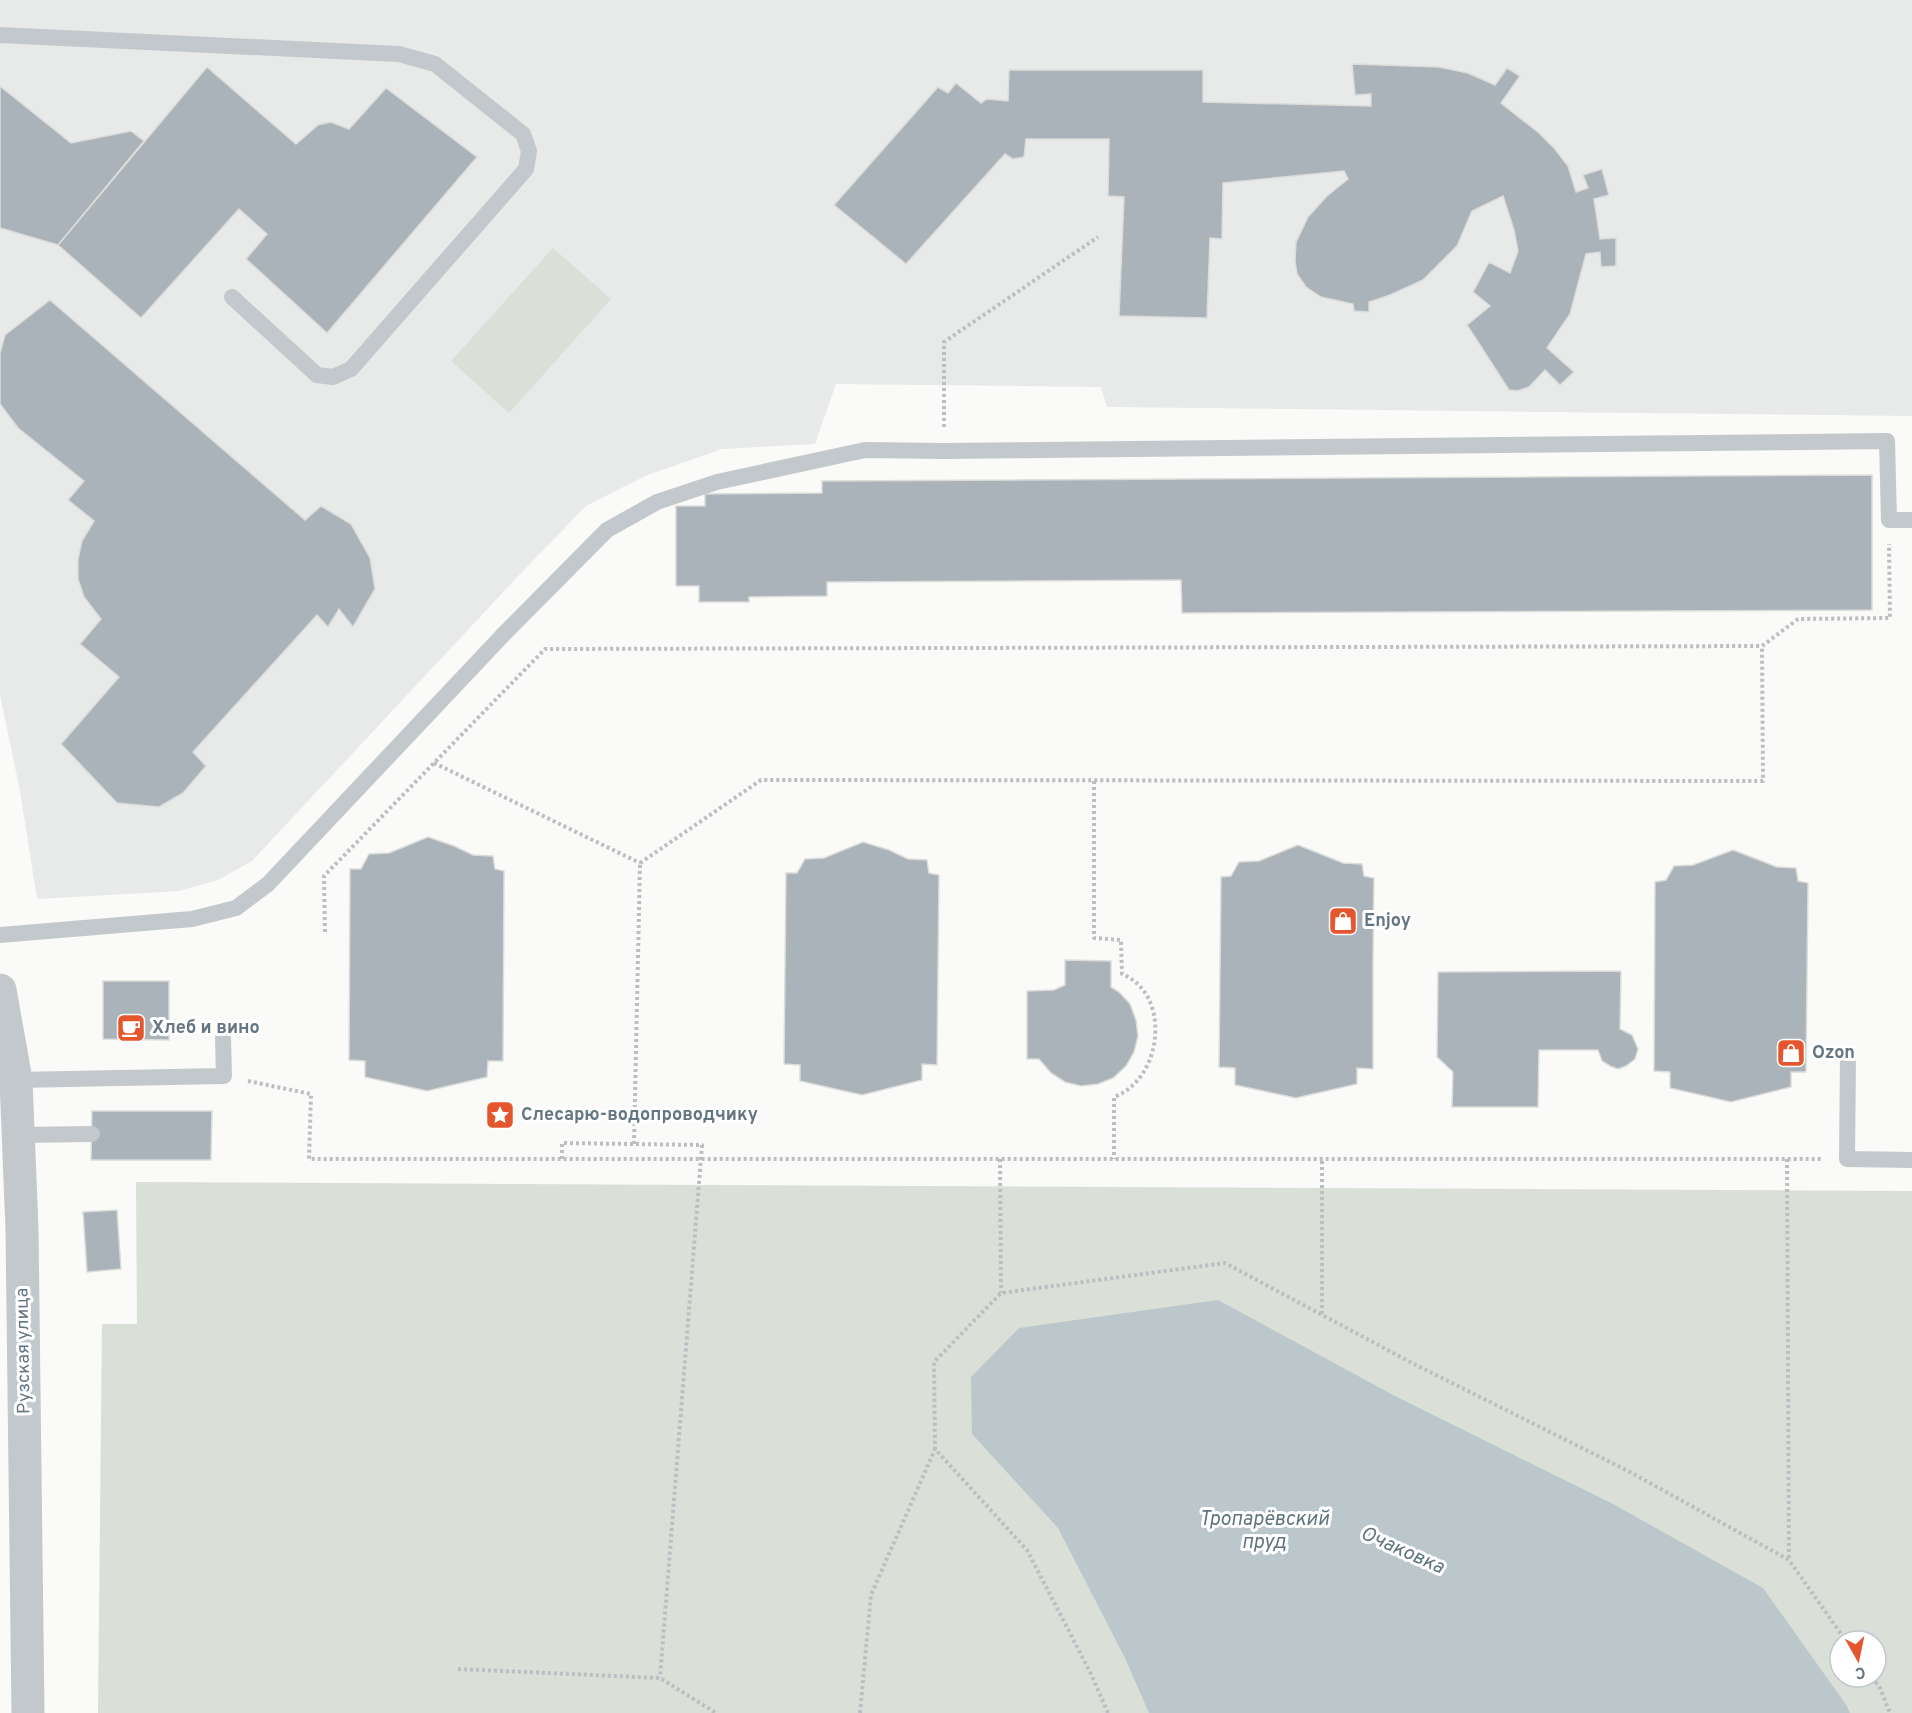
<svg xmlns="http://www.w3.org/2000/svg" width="1912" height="1713" viewBox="0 0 1912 1713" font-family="Overpass,sans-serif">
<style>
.built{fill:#e8e9e9}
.green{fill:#dadfd7;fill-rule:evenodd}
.water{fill:#bbc7cb}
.building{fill:#aab3b9;stroke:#dcdcda;stroke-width:1.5}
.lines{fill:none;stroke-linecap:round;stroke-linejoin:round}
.path{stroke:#bbbfc2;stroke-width:4;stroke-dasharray:3 3;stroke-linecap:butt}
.service{stroke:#c3c8cc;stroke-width:16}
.tertiary{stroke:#c3c8cc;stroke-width:33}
.labels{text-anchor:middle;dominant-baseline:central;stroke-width:6;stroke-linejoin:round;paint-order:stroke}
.poi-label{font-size:18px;font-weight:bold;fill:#657683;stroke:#fff;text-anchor:start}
.street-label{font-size:18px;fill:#657683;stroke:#fff}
.water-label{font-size:20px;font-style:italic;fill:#60757c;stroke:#fff}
</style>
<rect width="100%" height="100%" fill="#fafaf8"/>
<polygon class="built" points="0,0 1912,0 1912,416 1107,407 1101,387 836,384 815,444 722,449 645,476 586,506 522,572 252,861 218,880 179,891 37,899 20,791 0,695"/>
<g class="green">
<polygon points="553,248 611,299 509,413 451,361"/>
<path d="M136 1182 1912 1191V1713H98L102 1324H137ZM1840 1641H1876V1677H1840Z"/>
</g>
<polygon class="water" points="1218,1300 1395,1396 1613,1504 1763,1588 1847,1706 1850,1713 1149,1713 1125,1658 1058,1528 972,1434 971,1377 1019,1328"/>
<g class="building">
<polygon points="1352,64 1439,67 1468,73 1495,85 1507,68 1520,76 1501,103 1539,133 1554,148 1568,166 1576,192 1588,188 1583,175 1602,169 1609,195 1594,199 1600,239 1616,238 1616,266 1601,267 1600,252 1586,254 1570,314 1547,348 1574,372 1560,385 1545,370 1529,387 1517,391 1509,390 1467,325 1490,306 1473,292 1489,262 1510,273 1518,251 1514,230 1503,196 1472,211 1457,246 1423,280 1390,295 1369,302 1369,312 1354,311 1353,304 1321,297 1306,287 1297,274 1295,261 1296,242 1308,217 1327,196 1348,179 1344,171 1223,183 1222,239 1210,238 1207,318 1119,316 1124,197 1108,196 1109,139 1026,139 1024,157 1013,159 1005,154 906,264 834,205 938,87 948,93 956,83 981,103 987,99 1008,101 1009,70 1203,70 1203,102 1371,106 1371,94 1355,95"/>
<polygon points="207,67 296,144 318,125 331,122 349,129 386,88 477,157 327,333 246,259 267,234 239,209 141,318 58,245"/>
<polygon points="0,86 71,143 131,131 144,141 58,245 0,228"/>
<polygon points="50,300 305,520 321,506 351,524 370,558 375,589 353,627 339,609 328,627 317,615 193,752 206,766 183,793 159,807 117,803 61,744 119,677 80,644 101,619 84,597 78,579 78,559 82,541 94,521 68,500 84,481 18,428 0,404 0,353 5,335"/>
<polygon points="1872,475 1872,610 1182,613 1181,580 827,582 827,596 749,597 749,602 699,602 699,586 676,586 676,506 705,506 705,494 822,493 822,481"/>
<polygon points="428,837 454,846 473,855 493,856 495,869 504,871 503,1061 488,1061 487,1077 427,1091 365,1077 365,1061 349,1060 350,869 361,869 369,854 389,853"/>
<polygon points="863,842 889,850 908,859 927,860 929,873 939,875 937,1065 922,1064 922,1080 862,1095 800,1081 800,1065 784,1064 786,873 797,873 805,859 824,858"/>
<polygon points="1298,845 1343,863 1362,864 1364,876 1374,878 1373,962 1373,1069 1357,1068 1357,1084 1296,1098 1235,1085 1235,1068 1219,1067 1221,877 1231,876 1239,862 1259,861"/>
<polygon points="1733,850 1777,867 1796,868 1798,881 1808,883 1806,1072 1791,1072 1791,1087 1731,1102 1670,1088 1670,1072 1654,1071 1655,882 1666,880 1674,866 1693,865"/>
<polygon points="1065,960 1111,961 1111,987 1119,992 1130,1004 1136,1020 1138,1036 1134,1052 1126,1066 1113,1078 1098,1084 1081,1086 1065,1082 1051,1073 1039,1059 1027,1059 1027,991 1054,990 1065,985"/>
<polygon points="1621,971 1620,1029 1632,1035 1638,1049 1635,1059 1626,1066 1618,1069 1610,1066 1602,1061 1598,1050 1539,1050 1538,1107 1452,1107 1453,1072 1437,1057 1438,972"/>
<polygon points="103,981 169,981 169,1040 103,1039"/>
<polygon points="92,1111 212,1111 211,1160 91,1160"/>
<polygon points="117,1210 121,1269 87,1272 83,1212"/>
</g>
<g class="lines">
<g class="path">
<polyline points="944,427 944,342 1098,237"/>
<polyline points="434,763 640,863"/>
<path d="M1094 781V938L1121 940 1122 974C1172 994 1163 1079 1114 1097V1159"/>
<polyline points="640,863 761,780 1763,781 1762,646"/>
<polyline points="325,932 324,876 545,649 1762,646 1798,619 1890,618 1889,544"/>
<polyline points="248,1081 311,1094 309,1159 1822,1159"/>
<polyline points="634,1144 640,863"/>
<polyline points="562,1159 562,1143 702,1145 660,1678"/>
<polyline points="1000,1159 1001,1293"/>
<polyline points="1787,1159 1789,1560"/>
<polyline points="1322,1314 1322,1159"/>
<polyline points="458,1669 660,1678 716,1713"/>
<polyline points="1872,1677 1880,1688 1890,1713"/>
<polyline points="860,1713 871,1595 935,1449"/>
<polyline points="1108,1713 1091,1674 1027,1550 935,1449 934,1362 1001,1293 1225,1263 1412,1363 1630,1472 1789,1560 1846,1641"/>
</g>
<g class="service">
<polyline points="0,35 399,54 435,64 523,134 529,151 526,169 351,369 333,377 317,375 232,297"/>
<polyline points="0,935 192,919 236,908 268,884 502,636 607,530 657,502 717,482 865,450 944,451 1887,441 1889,520 1912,520"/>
<polyline points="1848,1056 1847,1159 1912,1160"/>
<polyline points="16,1080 224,1076 223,1038"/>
<polyline points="18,1135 92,1134"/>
</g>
<polyline class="tertiary" points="0,990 16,1080 22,1229 28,1713"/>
</g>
<defs>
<g id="shop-square" transform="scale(1.5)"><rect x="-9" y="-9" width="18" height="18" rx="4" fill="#e4572e" stroke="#fff"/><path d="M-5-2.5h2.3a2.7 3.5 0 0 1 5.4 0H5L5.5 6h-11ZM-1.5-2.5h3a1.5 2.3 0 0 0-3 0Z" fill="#fff"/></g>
<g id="cafe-square" transform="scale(1.5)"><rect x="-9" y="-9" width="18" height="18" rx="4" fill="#e4572e" stroke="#fff"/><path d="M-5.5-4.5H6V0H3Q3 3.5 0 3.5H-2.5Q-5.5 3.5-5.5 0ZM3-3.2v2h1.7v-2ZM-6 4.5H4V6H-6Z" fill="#fff"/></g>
<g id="sight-square" transform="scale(1.5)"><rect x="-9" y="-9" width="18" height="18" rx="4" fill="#e4572e" stroke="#fff"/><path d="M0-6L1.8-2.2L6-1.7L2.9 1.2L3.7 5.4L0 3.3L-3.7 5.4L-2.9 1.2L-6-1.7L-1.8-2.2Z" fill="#fff"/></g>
</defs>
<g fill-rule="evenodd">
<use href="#shop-square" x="1343" y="921"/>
<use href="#cafe-square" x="131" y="1028"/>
<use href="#shop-square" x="1791" y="1053"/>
<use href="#sight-square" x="500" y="1115"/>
</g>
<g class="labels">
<g class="poi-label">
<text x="1364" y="921">Enjoy</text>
<text x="152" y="1028">Хлеб и вино</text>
<text x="1812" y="1053">Ozon</text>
<text x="521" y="1115">Слесарю-водопроводчику</text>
</g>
<g class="street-label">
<text transform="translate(24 1351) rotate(-91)">Рузская улица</text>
</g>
<g class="water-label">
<text x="1264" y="1520">Тропарёвский<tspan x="1264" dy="23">пруд</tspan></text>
<text transform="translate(1402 1551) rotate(24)">Очаковка</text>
</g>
</g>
<g transform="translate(1858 1659) rotate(171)"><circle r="28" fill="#ffffff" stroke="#c1c8cd" stroke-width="1.5"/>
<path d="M0-4.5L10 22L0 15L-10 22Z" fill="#e4572e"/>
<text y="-9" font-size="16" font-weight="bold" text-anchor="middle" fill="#657683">С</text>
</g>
</svg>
